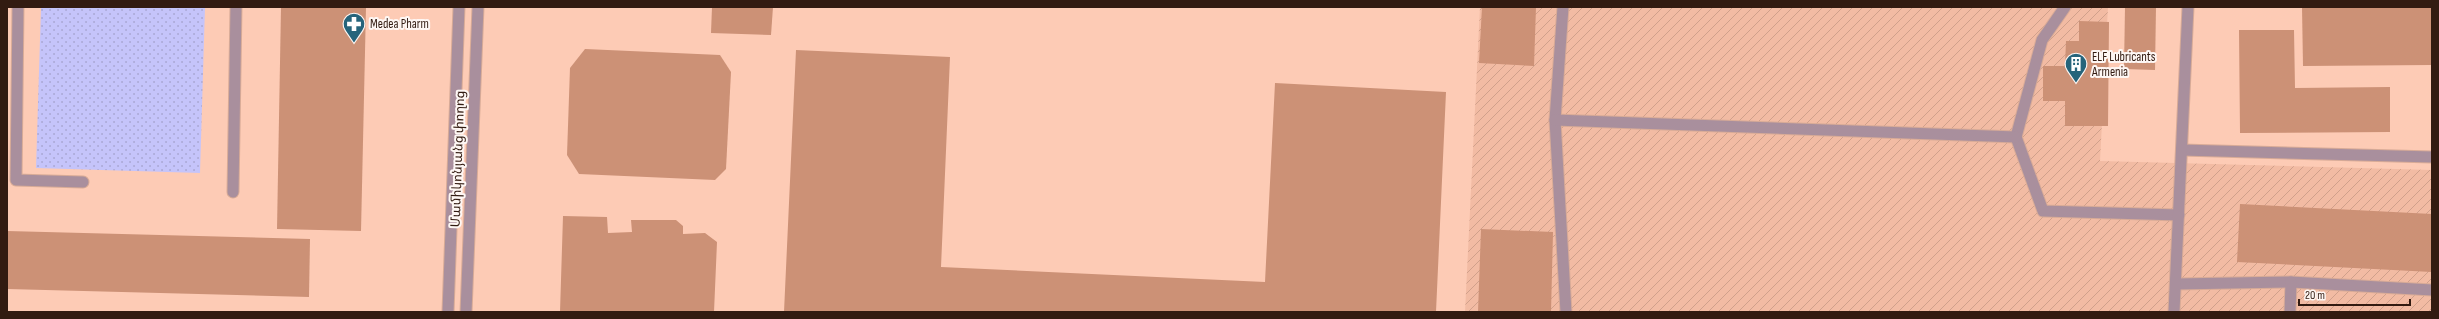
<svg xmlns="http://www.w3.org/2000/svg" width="2439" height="319" viewBox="0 0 2439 319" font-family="'Sofia Sans Condensed','Noto Sans Armenian',sans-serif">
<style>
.industrial{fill:url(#industrial-furrows)}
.park{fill:url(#park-dots)}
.building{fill:#cc9176}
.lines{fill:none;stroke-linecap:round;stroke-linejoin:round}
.service-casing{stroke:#d8ab97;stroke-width:13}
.minor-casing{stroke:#d8ab97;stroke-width:13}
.tertiary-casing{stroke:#d8ab97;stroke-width:13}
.service{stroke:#a98f9d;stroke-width:11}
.minor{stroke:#a98f9d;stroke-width:11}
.tertiary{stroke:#a98f9d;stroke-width:11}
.labels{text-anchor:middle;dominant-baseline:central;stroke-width:4;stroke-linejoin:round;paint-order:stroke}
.poi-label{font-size:13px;fill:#321b11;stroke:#fef7f4;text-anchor:start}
.street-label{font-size:13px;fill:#321b11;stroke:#fef7f4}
</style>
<defs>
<pattern id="industrial-furrows" width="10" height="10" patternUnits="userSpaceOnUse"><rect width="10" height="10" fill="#f2bba3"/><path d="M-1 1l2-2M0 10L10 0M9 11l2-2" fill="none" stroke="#d0a08b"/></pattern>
<pattern id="park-dots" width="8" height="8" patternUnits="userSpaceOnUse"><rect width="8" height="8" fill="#c5c4fa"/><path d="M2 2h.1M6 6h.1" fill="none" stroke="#aaa8d5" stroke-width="1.8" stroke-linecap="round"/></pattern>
</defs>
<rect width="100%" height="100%" fill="#fdcbb5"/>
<polygon class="industrial" points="1480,7 2108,7 2100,161 2432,170 2432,312 1465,312"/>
<polygon class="park" points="41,7 205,7 200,173 36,168"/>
<g class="building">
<polygon points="281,7 366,7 361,231 277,229"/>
<polygon points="712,7 773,7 771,35 711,33"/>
<polygon points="1482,7 1536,7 1534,66 1479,63"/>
<polygon points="2125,7 2156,7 2155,70 2124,69"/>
<polygon points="2302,7 2432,7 2432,65 2303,66"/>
<polygon points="2079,21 2109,22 2108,126 2065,126 2065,101 2043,101 2043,66 2065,66 2066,41 2079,41"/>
<polygon points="2239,30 2294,30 2295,88 2390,87 2390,132 2240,133"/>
<polygon points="585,49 720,55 731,72 726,169 715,180 579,174 567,155 570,68"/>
<polygon points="796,50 950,57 941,267 1265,282 1275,83 1446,92 1436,312 784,312"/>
<polygon points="2240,204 2432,214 2432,272 2237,262"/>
<polygon points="563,216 607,217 608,233 632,232 631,220 676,220 683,226 683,234 705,233 717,242 714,312 560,312"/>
<polygon points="1481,229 1553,232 1551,312 1478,312"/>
<polygon points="7,231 310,239 309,297 7,289"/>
</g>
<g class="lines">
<g class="service-casing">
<g id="service">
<polyline points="18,7 16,180 83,182"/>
<polyline points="1563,7 1555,120 1566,312"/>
<polyline points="2065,7 2042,40 2016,137 2043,211 2179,215"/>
<polyline points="1555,120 2016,137"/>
<polyline points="2182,150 2432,157"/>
<polyline points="233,192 236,7"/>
<polyline points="2176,284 2291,282 2432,290"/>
<polyline points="2290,312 2291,282"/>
</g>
</g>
<g class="minor-casing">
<polyline id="minor" points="2174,312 2188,7"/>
</g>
<g class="tertiary-casing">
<g id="tertiary">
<polyline points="448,312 459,7"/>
<polyline points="466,312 478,7"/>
</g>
</g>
<use href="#service" class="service"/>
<use href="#minor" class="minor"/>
<use href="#tertiary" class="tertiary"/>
</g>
<defs>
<g id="pharmacy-pin" transform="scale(1.15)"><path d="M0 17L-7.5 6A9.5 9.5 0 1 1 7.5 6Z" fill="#26647b" stroke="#fef7f4"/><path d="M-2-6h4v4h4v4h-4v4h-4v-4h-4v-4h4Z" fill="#fff"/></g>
<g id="building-pin" transform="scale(1.15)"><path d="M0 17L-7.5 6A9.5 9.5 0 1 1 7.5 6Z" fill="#26647b" stroke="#fef7f4"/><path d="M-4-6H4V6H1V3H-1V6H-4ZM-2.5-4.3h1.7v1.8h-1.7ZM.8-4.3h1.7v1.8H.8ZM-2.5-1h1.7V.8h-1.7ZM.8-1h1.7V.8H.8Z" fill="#fff"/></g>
</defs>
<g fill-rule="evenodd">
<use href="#pharmacy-pin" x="354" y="24"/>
<use href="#building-pin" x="2076" y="64"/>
</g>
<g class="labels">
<g class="poi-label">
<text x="370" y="24">Medea Pharm</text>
<text x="2092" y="57">ELF Lubricants<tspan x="2092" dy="15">Armenia</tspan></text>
</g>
<g class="street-label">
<text transform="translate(458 159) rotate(-88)">Մամիկոնյանց փողոց</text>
</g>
</g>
<rect width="2439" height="319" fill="none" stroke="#321b11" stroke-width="16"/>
<path d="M2299 299v6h111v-6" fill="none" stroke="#321b11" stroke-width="2"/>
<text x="2305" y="299" font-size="12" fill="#321b11" stroke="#fef7f4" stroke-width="3" paint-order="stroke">20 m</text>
</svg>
